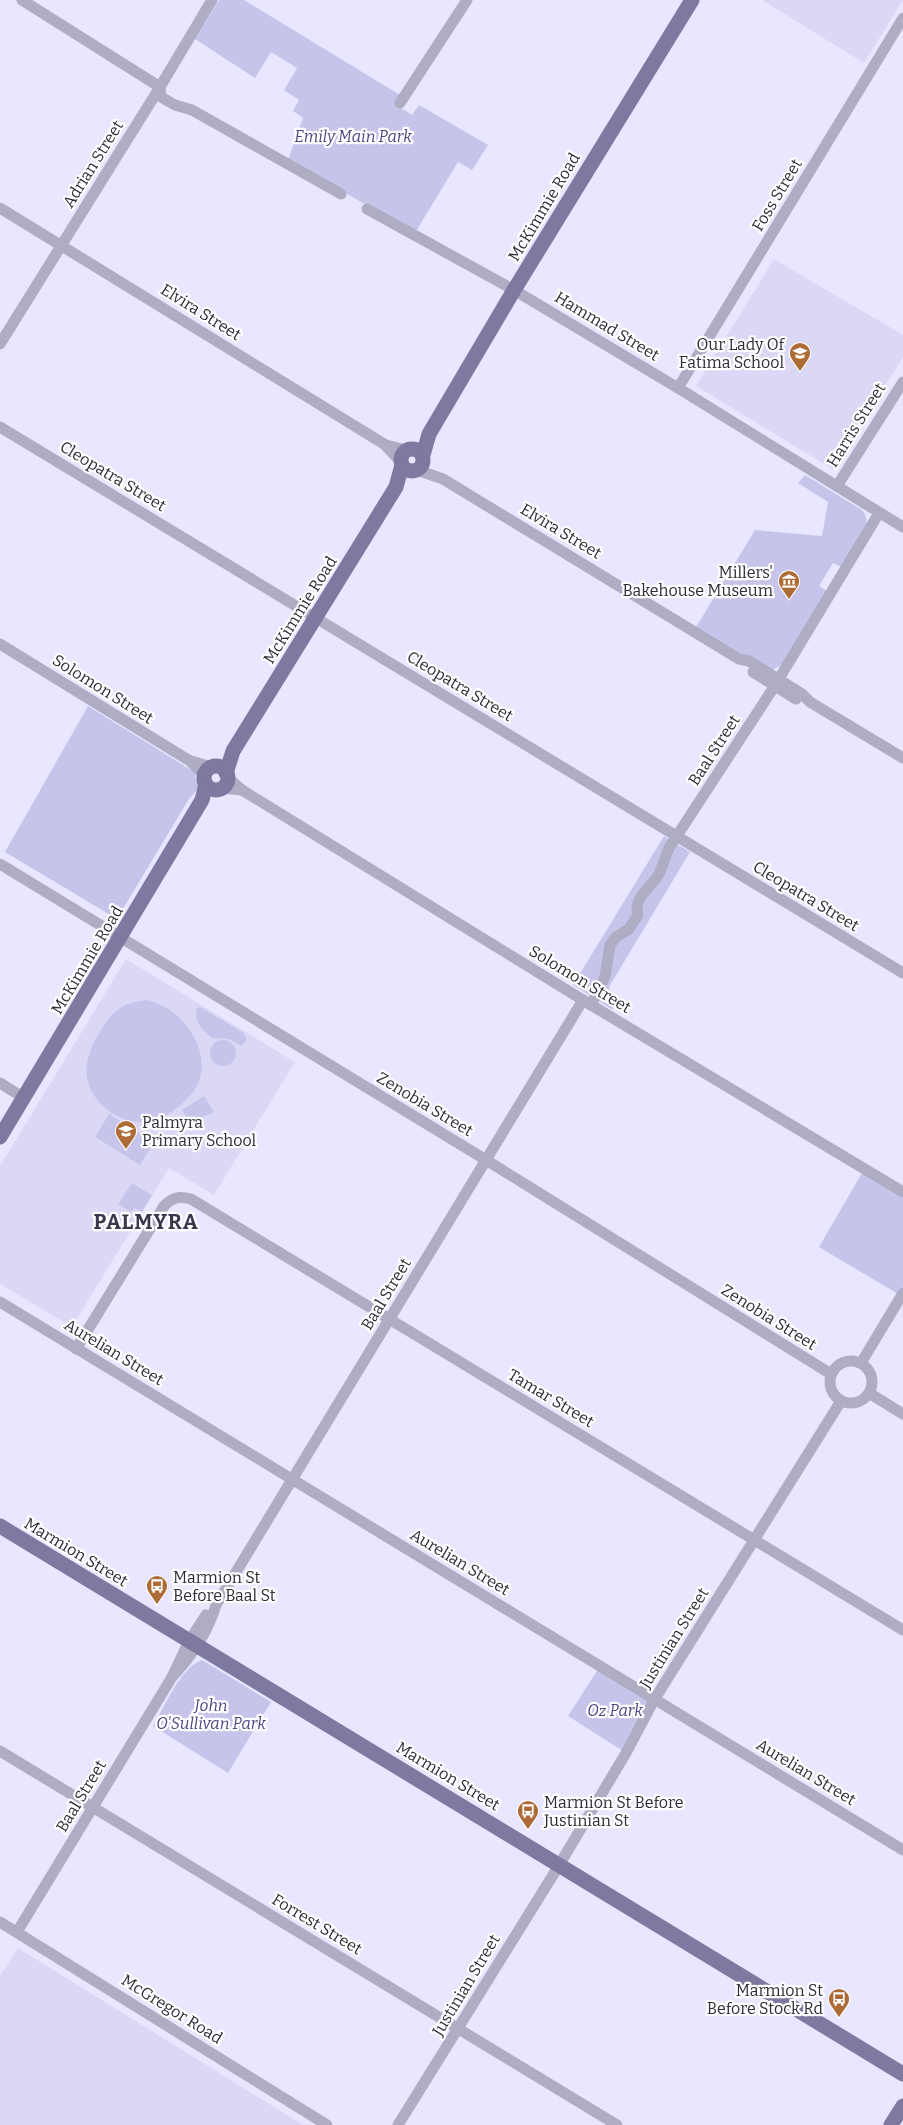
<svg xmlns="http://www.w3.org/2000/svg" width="903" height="2125" viewBox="0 0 903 2125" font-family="Bitter,serif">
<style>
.built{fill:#dbd8f6}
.green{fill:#c7c4ec}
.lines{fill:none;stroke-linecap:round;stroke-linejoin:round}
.minor{stroke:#aeadc3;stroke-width:11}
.major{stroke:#7d79a0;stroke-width:15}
.labels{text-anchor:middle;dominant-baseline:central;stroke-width:4.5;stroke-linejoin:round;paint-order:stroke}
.park-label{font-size:16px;font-style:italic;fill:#504684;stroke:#fff}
.street-label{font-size:16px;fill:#2d2c37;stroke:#fff}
.poi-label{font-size:16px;fill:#2d2c37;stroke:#fff;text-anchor:end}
.district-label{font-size:21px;font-weight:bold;letter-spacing:1px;fill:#39364d;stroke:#fff}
</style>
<rect width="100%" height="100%" fill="#e9e7ff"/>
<g class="built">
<polygon points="762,0 903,0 864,63"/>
<polygon points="774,259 903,335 903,357 834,470 696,386"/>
<polygon points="126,959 295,1062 214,1195 169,1168 72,1327 0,1284 0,1166"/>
<polygon points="18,1948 303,2125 0,2125 0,1976"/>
</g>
<g class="green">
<polygon points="219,0 244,0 400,95 395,104 412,115 419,105 488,145 472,170 458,162 415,233 288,160 303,118 293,111 299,100 284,90 297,68 271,52 255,78 195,39"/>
<path d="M805 475 862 510C867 516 867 520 866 527L842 567 833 563 819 586 827 591 782 665 772 670 766 669 696 627 755 530 822 536 828 502 798 483Z"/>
<polygon points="88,706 196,773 195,777 199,783 198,789 189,799 117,919 5,852"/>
<polygon points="664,836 690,852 609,987 613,1010 573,985"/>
<path d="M147 1000C153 1002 159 1004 165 1007 196 1024 217 1070 188 1098 177 1109 162 1121 146 1122 115 1125 81 1095 87 1063 89 1052 94 1042 100 1032 112 1010 123 1003 147 1000Z"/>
<path d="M200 1007 244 1033 247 1040 241 1046 229 1039 212 1038C202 1029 193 1022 197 1008Z"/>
<circle cx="223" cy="1053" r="13"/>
<polygon points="204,1096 214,1112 190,1123 182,1110"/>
<polygon points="109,1114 154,1142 140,1165 95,1137"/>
<polygon points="862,1173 903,1197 903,1286 898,1294 819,1247"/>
<polygon points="132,1183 152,1195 142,1212 134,1208 131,1212 118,1204"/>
<path d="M202 1660 271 1702 228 1773 153 1726C165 1706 180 1668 202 1660Z"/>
<polygon points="600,1666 654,1700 626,1753 568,1716"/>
</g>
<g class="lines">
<g class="minor">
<polyline points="22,0 160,87 161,97 175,105 192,110 341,194"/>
<polyline points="400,103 467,0"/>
<polyline points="0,208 384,444 401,462"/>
<polyline points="367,209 514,290 678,388 903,527"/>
<polyline points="0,344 160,87 212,0"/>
<polyline points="678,388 903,18"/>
<polyline points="0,427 903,973"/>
<polyline points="386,445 406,450"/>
<polyline points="417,470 443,479 739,659 749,661 802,694 810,702 903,758"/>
<polyline points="837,486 903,382"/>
<polyline points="0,644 190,761 204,775"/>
<polyline points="753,672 796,699"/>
<polyline points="191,761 212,767"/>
<polyline points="227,777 242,790 591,1005 903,1192"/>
<polyline points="221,788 242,790"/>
<polyline points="0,864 486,1160 831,1374"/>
<path d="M591 1005 605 977 610 945 616 937 629 929 638 915C632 898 652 887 659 874 663 866 665 857 669 848L774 687 879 513"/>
<polyline points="0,1083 24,1098"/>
<polyline points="0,1302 903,1850"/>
<path d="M76 1349 164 1206C173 1197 179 1196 191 1199L903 1630"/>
<circle cx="851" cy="1382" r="21"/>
<polyline points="861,1363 903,1293"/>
<polyline points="869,1393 903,1414"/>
<path d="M172 1677C192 1656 208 1632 216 1605L583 1000"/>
<polyline points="0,1751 617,2125"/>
<polyline points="0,1922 327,2125"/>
<polyline points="17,1932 172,1677 189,1641 206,1615"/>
<polyline points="398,2125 558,1867 626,1753 654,1700 841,1401"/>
</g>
<g class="major">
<circle cx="412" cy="460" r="11"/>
<polyline points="423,455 429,434 514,290 692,0"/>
<circle cx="216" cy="778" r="12"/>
<polyline points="226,773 233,751 396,487 402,465"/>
<polyline points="0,1137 202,800 206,784"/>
<polyline points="0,1526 903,2074"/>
<polyline points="891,2125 903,2106"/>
</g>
</g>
<defs>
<g id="school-pin" transform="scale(1.125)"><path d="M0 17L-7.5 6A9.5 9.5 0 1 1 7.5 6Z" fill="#ad6c36" stroke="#fff"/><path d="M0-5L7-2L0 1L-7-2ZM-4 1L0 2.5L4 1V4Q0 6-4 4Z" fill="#fff"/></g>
<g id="museum-pin" transform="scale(1.125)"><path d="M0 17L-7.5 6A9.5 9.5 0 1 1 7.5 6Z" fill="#ad6c36" stroke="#fff"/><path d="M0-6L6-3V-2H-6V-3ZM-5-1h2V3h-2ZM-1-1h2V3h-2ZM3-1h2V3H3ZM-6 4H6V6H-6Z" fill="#fff"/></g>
<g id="bus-pin" transform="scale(1.125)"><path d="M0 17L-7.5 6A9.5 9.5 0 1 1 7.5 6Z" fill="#ad6c36" stroke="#fff"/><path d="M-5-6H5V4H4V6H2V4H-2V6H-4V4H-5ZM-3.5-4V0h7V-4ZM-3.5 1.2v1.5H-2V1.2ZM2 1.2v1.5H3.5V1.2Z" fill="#fff"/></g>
</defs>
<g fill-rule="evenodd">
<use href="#school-pin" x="800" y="353"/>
<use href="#museum-pin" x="789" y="581"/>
<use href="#school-pin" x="126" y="1131"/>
<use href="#bus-pin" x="157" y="1586"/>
<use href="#bus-pin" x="528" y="1811"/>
<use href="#bus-pin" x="839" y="1999"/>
</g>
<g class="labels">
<g class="park-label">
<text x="353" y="136">Emily Main Park</text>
<text x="211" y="1705">John<tspan x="211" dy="18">O'Sullivan Park</tspan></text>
<text x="615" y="1710">Oz Park</text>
</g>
<g class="street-label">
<text transform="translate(93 164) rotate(-58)">Adrian Street</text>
<text transform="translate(777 195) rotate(-59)">Foss Street</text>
<text transform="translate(544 207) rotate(-59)">McKimmie Road</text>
<text transform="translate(201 312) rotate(32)">Elvira Street</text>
<text transform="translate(607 326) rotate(31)">Hammad Street</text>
<text transform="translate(856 425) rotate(-58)">Harris Street</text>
<text transform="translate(113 476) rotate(31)">Cleopatra Street</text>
<text transform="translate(561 531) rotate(31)">Elvira Street</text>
<text transform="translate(300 610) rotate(-58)">McKimmie Road</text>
<text transform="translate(460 686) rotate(31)">Cleopatra Street</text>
<text transform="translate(103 689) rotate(32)">Solomon Street</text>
<text transform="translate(714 750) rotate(-57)">Baal Street</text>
<text transform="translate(806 896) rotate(31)">Cleopatra Street</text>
<text transform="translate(87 960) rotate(-59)">McKimmie Road</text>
<text transform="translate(580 979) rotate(31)">Solomon Street</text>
<text transform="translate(425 1104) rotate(31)">Zenobia Street</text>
<text transform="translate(386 1294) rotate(-59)">Baal Street</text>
<text transform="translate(769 1317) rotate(32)">Zenobia Street</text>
<text transform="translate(114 1352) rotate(31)">Aurelian Street</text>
<text transform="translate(551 1398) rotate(31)">Tamar Street</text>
<text transform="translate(76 1552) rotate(31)">Marmion Street</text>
<text transform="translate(460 1562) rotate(31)">Aurelian Street</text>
<text transform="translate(674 1638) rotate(-58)">Justinian Street</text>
<text transform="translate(806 1772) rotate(31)">Aurelian Street</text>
<text transform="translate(448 1776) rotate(31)">Marmion Street</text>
<text transform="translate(81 1796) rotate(-59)">Baal Street</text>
<text transform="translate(317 1924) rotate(31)">Forrest Street</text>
<text transform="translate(466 1985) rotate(-59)">Justinian Street</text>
<text transform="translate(172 2009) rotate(32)">McGregor Road</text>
</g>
<g class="poi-label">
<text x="784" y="344">Our Lady Of<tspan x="784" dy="18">Fatima School</tspan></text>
<text x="773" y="572">Millers'<tspan x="773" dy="18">Bakehouse Museum</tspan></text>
<text x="142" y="1122" text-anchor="start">Palmyra<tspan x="142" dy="18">Primary School</tspan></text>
<text x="173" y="1577" text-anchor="start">Marmion St<tspan x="173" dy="18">Before Baal St</tspan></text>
<text x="544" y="1802" text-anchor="start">Marmion St Before<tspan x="544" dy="18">Justinian St</tspan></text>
<text x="823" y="1990">Marmion St<tspan x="823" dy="18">Before Stock Rd</tspan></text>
</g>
<g class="district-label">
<text x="146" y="1222">PALMYRA</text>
</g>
</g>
</svg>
